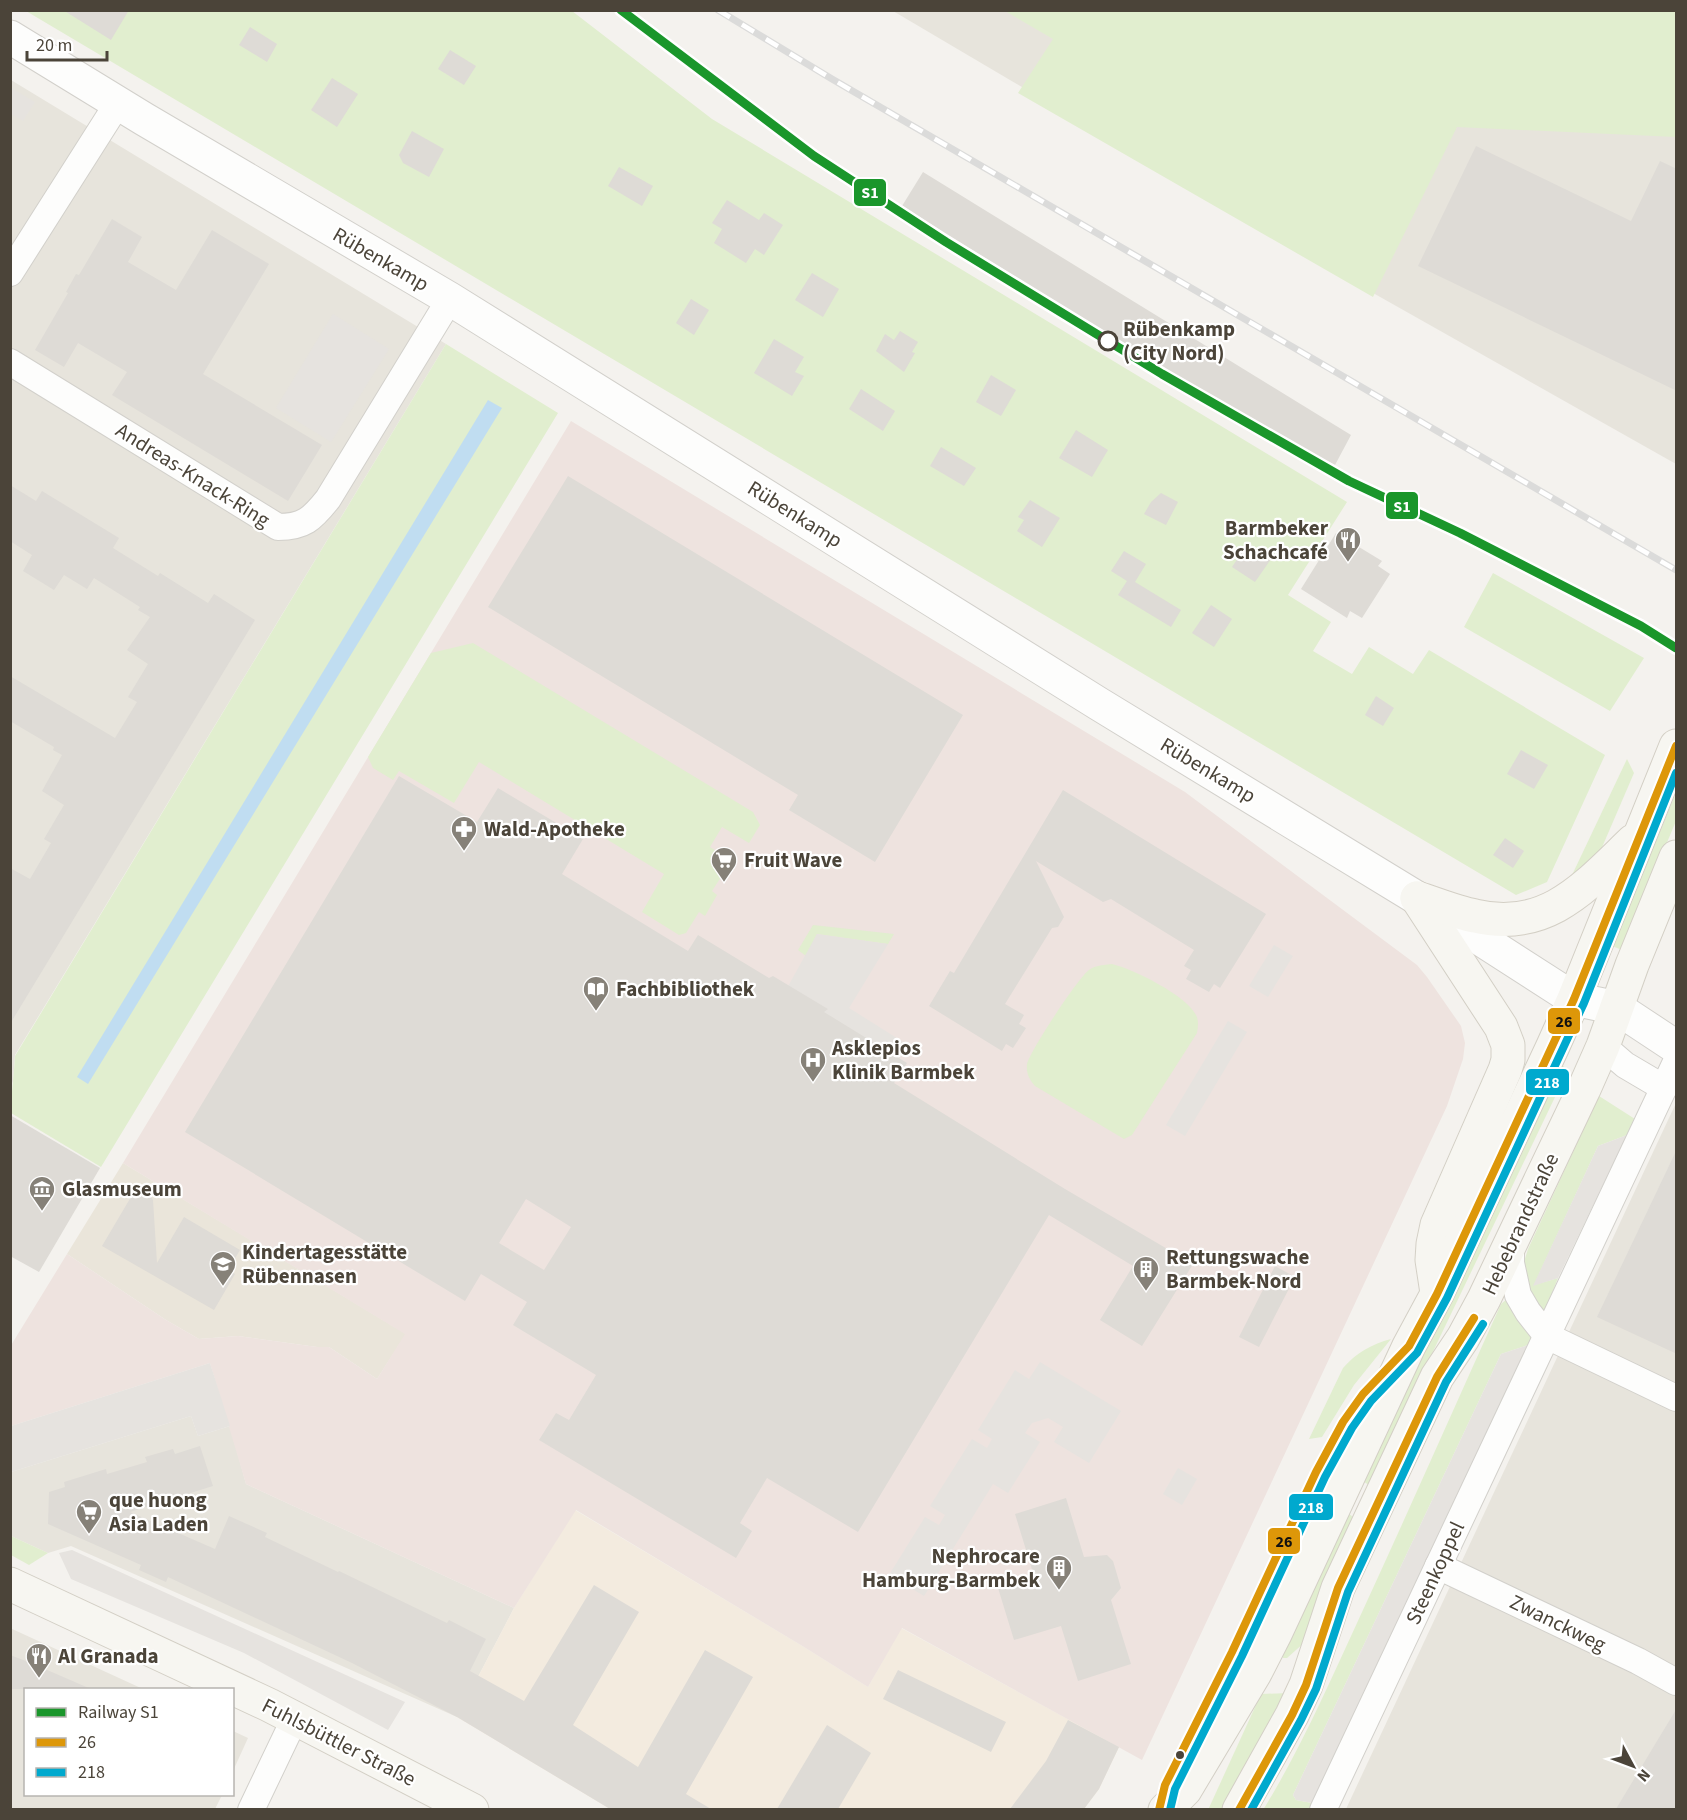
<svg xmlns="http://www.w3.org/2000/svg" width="1687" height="1820" viewBox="0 0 1687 1820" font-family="'Source Sans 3',sans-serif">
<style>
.residential{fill:#e7e4dc}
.commercial{fill:#f3ebdf}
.education{fill:#eae5da}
.medical{fill:#eee3df}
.green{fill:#e1eecf}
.parking{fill:#e6e3df}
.water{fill:#c0ddf1}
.building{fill:#dedbd6;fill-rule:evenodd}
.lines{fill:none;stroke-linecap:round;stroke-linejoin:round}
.minor-casing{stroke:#d2d0cb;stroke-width:28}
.tertiary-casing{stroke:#d2d0cb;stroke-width:35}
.secondary-casing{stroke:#d3cfc5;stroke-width:35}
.minor{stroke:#fdfdfc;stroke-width:26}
.tertiary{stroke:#fdfdfc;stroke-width:33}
.secondary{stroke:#f7f6f1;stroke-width:33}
.rail-casing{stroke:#dbdbda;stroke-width:7}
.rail{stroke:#fff;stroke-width:4.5;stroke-dasharray:14;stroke-linecap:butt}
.bus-1-casing{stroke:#fff;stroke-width:12}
.bus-2-casing{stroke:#fff;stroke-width:12}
.bus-1{stroke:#dd9709;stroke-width:8}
.bus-2{stroke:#00a9ce;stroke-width:8}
.rail-1-casing{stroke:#fff;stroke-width:14}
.rail-1{stroke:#1a962b;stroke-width:9}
.stop-dot{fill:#fff;stroke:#4b4439;stroke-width:3}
.bus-dot{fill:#4b4439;stroke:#fff;stroke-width:2}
.labels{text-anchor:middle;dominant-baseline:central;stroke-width:4.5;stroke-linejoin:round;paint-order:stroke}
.street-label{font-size:21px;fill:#4b4439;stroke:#fff}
.stop-label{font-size:21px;font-weight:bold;fill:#4b4439;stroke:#fff;text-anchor:start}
.poi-label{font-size:21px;font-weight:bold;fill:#4b4439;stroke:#fff;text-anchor:start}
.line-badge{stroke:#fff;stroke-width:2}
.badge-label{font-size:16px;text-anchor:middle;font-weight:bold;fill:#fff}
.pale-badge-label{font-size:16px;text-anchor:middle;font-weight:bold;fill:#111}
</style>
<rect width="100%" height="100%" fill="#f4f2ee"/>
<g class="residential">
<polygon points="893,11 1676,11 1676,464 1327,267"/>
<polygon points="11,80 446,344 15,1055 13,1081 11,1086"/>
<polygon points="1676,1103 1676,1809 1346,1809"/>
<polygon points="191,1416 198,1436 230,1426 246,1484 514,1608 457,1717 71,1546 48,1553 11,1536 11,1472"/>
<polygon points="10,1628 143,1689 26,1690 26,1794 222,1795 215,1809 11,1809"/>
<polygon points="233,1731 248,1738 233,1771"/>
</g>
<polygon class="commercial" points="575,1510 804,1647 868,1687 901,1628 1119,1747 1099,1789 1084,1809 610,1809 457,1717 514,1608"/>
<polygon class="education" points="123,1163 406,1334 377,1379 329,1347 317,1347 238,1336 199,1339 166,1320 67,1254"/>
<polygon class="medical" points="571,421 1185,792 1417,965 1427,977 1461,1026 1465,1043 1463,1059 1447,1106 1142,1760 902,1628 868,1687 804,1647 576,1510 514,1608 246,1484 210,1363 11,1426 10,1347 67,1254 166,1320 199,1339 238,1336 317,1347 329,1347 377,1379 405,1334 123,1163"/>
<g class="green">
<polygon points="26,11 572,11 712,119 1347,502 1288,595 1331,622 1313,651 1352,674 1369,647 1413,674 1429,650 1605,755 1547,882 1516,895"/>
<polygon points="1005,11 1676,11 1676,137 1457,127 1373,297 1018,93 1053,39"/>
<path d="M446 344 558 413 101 1167 11 1113C11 1093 14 1076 15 1056Z"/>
<polygon points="1493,573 1644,658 1610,711 1464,627"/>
<polygon points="473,643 753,812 760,825 749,843 722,827 710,847 736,864 730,874 725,871 712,891 717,895 705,916 699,912 686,933 679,935 642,912 664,874 479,762 454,803 399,771 393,780 373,768 368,757 431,653"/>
<polygon points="1627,759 1634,773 1597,859 1564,892"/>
<polygon points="1676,793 1676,821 1622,950 1612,946"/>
<polygon points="813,925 894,934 888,944 817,934 806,956 798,950"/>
<path d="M1112 964C1133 969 1186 995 1196 1015 1199 1021 1198 1027 1197 1033L1132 1135 1124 1139 1035 1086C1029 1079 1026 1073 1027 1064 1030 1051 1078 978 1089 970 1096 965 1104 965 1112 964Z"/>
<polygon points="1561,1064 1568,1070 1369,1485 1361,1480"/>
<polygon points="1599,1096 1635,1119 1627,1135 1598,1146 1534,1285 1558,1278 1546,1308 1542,1311 1531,1298 1523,1265 1528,1249"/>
<path d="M1508 1298 1532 1337 1528 1345 1501 1354 1293 1795 1296 1800 1312 1803 1310 1809 1263 1810C1300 1750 1328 1686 1357 1623 1406 1517 1453 1410 1501 1304Z"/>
<path d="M1391 1339 1354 1385 1322 1437 1309 1439 1343 1368C1356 1353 1372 1344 1391 1339Z"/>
<polygon points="1366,1401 1337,1466 1332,1465 1331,1461 1360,1408"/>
<polygon points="1319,1489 1324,1491 1250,1651 1247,1649 1247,1642 1317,1491"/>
<polygon points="1347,1512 1354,1518 1305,1642 1287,1658 1283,1658 1282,1653"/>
<polygon points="11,1536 48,1553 29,1565 11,1555"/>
<polygon points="1228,1672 1230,1672 1235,1677 1168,1795"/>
<polygon points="1289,1693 1223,1809 1208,1810 1261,1694"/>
</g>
<g class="parking">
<polygon points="10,87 35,102 23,121 11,114"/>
<polygon points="333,314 389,349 331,442 276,408"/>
<polygon points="817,934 888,944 849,1008 908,1045 886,1078 775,1010"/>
<polygon points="1274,945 1293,956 1268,997 1249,986"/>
<polygon points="1228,1021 1247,1032 1185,1136 1166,1125"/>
<polygon points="1627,1135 1558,1278 1533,1286 1598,1146"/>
<polygon points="1528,1345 1312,1803 1296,1800 1293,1795 1501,1354"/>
<polygon points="1040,1362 1121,1411 1089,1463 1054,1442 1063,1427 1048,1418 1032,1423 1025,1433 1040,1442 1008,1493 993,1484 924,1596 889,1575 925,1517 939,1525 945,1515 930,1506 972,1439 987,1448 992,1439 978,1430 1015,1370 1029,1379"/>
<polygon points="210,1363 230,1426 198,1436 191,1416 11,1472 11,1426"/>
<polygon points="1178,1468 1197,1479 1182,1505 1163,1494"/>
<polygon points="72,1550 405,1702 388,1730 244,1653 71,1579 59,1553"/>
</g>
<polygon class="water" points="488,400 502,408 88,1084 77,1077"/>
<g class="building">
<polygon points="63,10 129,10 111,40"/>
<polygon points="250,27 277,44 267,62 239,45"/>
<polygon points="450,50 476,66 464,85 438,69"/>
<polygon points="332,78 358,94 337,127 311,110"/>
<polygon points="412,131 444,149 429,177 403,163 399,155"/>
<polygon points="1476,146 1631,221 1660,161 1677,169 1677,391 1418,266"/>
<polygon points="619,167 653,186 642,206 608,186"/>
<polygon points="923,172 1351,435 1335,465 1277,435 1118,341 902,206"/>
<polygon points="727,200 759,220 764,213 783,225 764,255 755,249 746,263 714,243 722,229 712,223"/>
<polygon points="112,219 142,237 128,262 176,290 212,230 269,264 203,374 322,445 288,501 112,395 127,372 78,343 64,367 35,350 68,293 66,292 76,274 79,275"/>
<polygon points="812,273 839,289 823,317 795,300"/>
<polygon points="691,299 709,310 694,335 676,323"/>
<polygon points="900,331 918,342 912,352 915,353 904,372 876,351 885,334 894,340"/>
<polygon points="774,339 804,357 795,372 804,376 792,396 754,373"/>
<polygon points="991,375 1016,390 1001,416 976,402"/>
<polygon points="861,389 895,411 883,431 849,409"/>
<polygon points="1076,430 1108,450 1092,477 1059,458"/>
<polygon points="941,447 976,468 964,486 930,466"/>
<polygon points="568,476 963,715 875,862 789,810 798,795 488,607"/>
<polygon points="10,485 36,501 42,491 119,538 113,548 158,576 160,573 208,603 214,594 255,620 10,1024 10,868 30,879 51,843 44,839 64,805 42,791 62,755 53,750 54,747 10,721 10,676 115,738 137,702 128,697 148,664 127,650 150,617 138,610 140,607 94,578 87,589 64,575 54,590 23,571 32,555 10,541"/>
<polygon points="1161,493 1178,502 1166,525 1144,514 1151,502"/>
<polygon points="1030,500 1060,518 1042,547 1017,531 1024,520 1018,517"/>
<polygon points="1336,533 1382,561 1378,566 1390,574 1362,618 1350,611 1347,618 1301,589"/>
<polygon points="1248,543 1271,559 1255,582 1232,567"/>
<polygon points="1124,551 1146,564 1135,582 1181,610 1171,627 1118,595 1127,581 1111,571"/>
<polygon points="1211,605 1232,619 1214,647 1192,633"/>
<polygon points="1376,696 1394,708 1383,726 1365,715"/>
<polygon points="1521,750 1548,765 1534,789 1507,774"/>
<path d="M399 776 477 822 498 788 583 839 562 874 688 951 698 935 769 978 773 976 828 1009 824 1012 907 1063 894 1083 1065 1189 1193 1264 1142 1346 1100 1320 1133 1266 1049 1215 858 1532 767 1478 740 1523 752 1531 736 1558 539 1440 556 1413 569 1420 596 1375 513 1325 527 1302 481 1274 465 1301 185 1132ZM526 1199 571 1227 544 1270 499 1243Z"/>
<polygon points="1063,790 1266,914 1220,988 1214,984 1209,992 1186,979 1191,970 1184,966 1194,950 1111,899 1103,902 1036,861 1064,917 1058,927 1052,928 1005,1004 1024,1015 1019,1024 1026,1028 1013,1048 1006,1044 1002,1051 929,1006 950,971 954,973"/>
<polygon points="1505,838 1524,851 1513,868 1493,855"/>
<polygon points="10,1115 100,1168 39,1272 10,1256"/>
<polygon points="1677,1149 1677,1354 1597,1317"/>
<polygon points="138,1191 148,1192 153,1200 157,1263 184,1217 240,1250 228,1270 235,1274 214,1310 102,1246 131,1197"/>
<polygon points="1275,1266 1295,1277 1259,1347 1239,1337"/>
<polygon points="200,1446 213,1486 130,1512 215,1549 229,1516 267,1533 265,1537 338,1572 339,1571 447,1623 449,1620 486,1639 470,1671 524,1701 594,1585 639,1612 573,1725 638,1767 705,1650 753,1677 686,1794 711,1809 610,1809 457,1717 352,1663 168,1577 166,1582 139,1570 141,1565 48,1524 49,1492 65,1487 64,1482 106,1469 107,1474 147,1462 145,1457 173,1449 175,1454"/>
<polygon points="1066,1498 1084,1557 1107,1555 1113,1561 1121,1588 1111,1600 1131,1664 1078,1681 1061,1626 1014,1640 998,1588 1034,1576 1015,1514"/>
<polygon points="10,1655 31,1663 91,1689 10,1689"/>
<polygon points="898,1670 1006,1722 991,1752 883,1699"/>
<polygon points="1677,1708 1677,1809 1616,1809"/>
<polygon points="1068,1720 1119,1747 1099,1789 1084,1809 1010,1809 1046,1761"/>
<polygon points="827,1725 871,1753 838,1809 777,1809"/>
</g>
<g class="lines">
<g class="minor-casing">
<g id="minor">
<polyline points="10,273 118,103"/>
<path d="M10 362 278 527C304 527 312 519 328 499L450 299"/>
<polyline points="1603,1046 1625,1065 1664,1088"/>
<polyline points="1511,1243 1511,1263 1518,1295 1528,1312 1547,1336 1676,1398"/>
<polyline points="1438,1566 1638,1661 1676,1682"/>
<polyline points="251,1810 295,1718"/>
<polyline points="1323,1810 1676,1062"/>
</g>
</g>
<g class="tertiary-casing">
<polyline id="tertiary" points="10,37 144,119 450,299 1099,704 1417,898 1574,999 1617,1008 1676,1047"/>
</g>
<g class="secondary-casing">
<g id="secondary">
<polyline points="1417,898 1501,1027 1508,1045 1508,1060 1505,1070 1437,1225 1433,1244 1432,1260 1437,1293"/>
<path d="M1417 898C1436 904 1455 912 1475 916 1547 933 1586 886 1633 841"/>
<polyline points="10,1584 269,1705 472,1810"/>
<polyline points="1165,1810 1185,1790 1255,1673 1275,1634 1409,1346 1437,1294 1553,1046 1574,999 1676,746"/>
<polyline points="1239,1810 1292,1715 1306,1685 1338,1588 1437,1377 1463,1338 1484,1299 1584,1089 1603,1046 1632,965 1676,857"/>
</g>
</g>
<use href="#minor" class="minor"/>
<use href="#tertiary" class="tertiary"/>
<use href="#secondary" class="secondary"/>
<g class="rail-casing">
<polyline id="rail" points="718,10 832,79 1676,570"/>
</g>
<use href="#rail" class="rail"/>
<g class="bus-1-casing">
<g id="bus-1">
<polyline points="1159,1810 1165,1785 1232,1652 1316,1472 1343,1422 1363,1394 1409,1346 1437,1294 1574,999 1676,746"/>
<polyline points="1239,1810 1292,1715 1306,1685 1338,1588 1437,1377 1474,1318"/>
</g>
</g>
<g class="bus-2-casing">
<g id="bus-2">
<polyline points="1170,1810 1175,1789 1242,1656 1325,1477 1352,1428 1371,1401 1417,1353 1447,1298 1584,1003 1676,773"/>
<polyline points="1251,1810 1301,1720 1316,1689 1348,1592 1446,1382 1483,1324"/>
</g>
</g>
<use href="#bus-1" class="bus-1"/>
<use href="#bus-2" class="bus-2"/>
<g class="rail-1-casing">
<polyline id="rail-1" points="621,10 814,156 946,242 1162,374 1349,481 1460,533 1641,626 1676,648"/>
</g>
<use href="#rail-1" class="rail-1"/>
</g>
<defs>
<g id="restaurant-pin" transform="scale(1.35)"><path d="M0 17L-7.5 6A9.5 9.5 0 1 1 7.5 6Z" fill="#868178" stroke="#fff"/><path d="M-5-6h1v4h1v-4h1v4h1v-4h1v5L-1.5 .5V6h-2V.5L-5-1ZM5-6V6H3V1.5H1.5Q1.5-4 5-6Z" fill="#fff"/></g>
<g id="pharmacy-pin" transform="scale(1.35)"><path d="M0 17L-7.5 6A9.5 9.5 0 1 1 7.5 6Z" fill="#868178" stroke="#fff"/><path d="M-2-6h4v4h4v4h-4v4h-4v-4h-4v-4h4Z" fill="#fff"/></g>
<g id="supermarket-pin" transform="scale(1.35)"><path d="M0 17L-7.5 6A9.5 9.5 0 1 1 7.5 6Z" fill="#868178" stroke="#fff"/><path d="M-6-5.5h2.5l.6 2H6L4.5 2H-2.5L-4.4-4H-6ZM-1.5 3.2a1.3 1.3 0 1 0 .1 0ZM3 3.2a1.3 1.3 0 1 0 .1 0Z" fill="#fff"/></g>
<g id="library-pin" transform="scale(1.35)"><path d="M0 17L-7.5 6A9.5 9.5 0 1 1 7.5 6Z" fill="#868178" stroke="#fff"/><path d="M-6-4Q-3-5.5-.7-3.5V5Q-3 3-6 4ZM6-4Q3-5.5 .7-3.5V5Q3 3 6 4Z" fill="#fff"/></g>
<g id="hospital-pin" transform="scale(1.35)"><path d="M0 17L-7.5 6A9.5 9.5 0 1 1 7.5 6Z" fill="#868178" stroke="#fff"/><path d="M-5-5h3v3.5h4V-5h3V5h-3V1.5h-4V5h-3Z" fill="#fff"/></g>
<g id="museum-pin" transform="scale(1.35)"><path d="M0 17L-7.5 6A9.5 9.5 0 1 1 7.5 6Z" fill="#868178" stroke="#fff"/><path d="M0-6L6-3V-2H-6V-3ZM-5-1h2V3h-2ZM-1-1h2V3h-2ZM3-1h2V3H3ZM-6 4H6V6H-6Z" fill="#fff"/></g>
<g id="school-pin" transform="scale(1.35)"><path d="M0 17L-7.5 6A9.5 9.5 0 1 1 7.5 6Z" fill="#868178" stroke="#fff"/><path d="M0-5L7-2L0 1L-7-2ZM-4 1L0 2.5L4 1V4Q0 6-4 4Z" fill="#fff"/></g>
<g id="building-pin" transform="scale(1.35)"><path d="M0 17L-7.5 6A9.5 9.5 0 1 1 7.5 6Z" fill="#868178" stroke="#fff"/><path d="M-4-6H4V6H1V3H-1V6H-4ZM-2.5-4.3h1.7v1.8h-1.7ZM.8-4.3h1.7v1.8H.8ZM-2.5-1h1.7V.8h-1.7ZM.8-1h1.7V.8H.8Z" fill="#fff"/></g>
</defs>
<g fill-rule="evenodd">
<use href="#restaurant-pin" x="1348" y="540"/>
<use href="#pharmacy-pin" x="464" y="829"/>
<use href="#supermarket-pin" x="724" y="860"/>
<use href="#library-pin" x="596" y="989"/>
<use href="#hospital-pin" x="813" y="1060"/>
<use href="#museum-pin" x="42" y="1189"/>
<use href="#school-pin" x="223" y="1264"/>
<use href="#building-pin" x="1146" y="1269"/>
<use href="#supermarket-pin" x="89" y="1512"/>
<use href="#building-pin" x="1059" y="1568"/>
<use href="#restaurant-pin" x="39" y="1656"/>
</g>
<circle class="stop-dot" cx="1108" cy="341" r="9"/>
<circle class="bus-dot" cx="1180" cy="1755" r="5"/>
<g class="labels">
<g class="street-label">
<text transform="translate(381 259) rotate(30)">Rübenkamp</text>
<text transform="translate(193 475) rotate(32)">Andreas-Knack-Ring</text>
<text transform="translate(795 514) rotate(32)">Rübenkamp</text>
<text transform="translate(1208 770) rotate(31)">Rübenkamp</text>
<text transform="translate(1520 1224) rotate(-65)">Hebebrandstraße</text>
<text transform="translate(1435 1573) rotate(-65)">Steenkoppel</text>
<text transform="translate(1558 1623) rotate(26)">Zwanckweg</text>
<text transform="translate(339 1742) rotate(27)">Fuhlsbüttler Straße</text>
</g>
<g class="stop-label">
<text x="1123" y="329">Rübenkamp<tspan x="1123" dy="24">(City Nord)</tspan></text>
</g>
<g class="poi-label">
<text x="1328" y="528" text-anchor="end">Barmbeker<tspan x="1328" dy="24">Schachcafé</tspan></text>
<text x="484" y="829">Wald-Apotheke</text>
<text x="744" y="860">Fruit Wave</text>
<text x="616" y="989">Fachbibliothek</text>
<text x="832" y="1048">Asklepios<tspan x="832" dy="24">Klinik Barmbek</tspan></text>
<text x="62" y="1189">Glasmuseum</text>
<text x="242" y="1252">Kindertagesstätte<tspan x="242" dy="24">Rübennasen</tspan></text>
<text x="1166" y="1257">Rettungswache<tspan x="1166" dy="24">Barmbek-Nord</tspan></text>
<text x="109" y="1500">que huong<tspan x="109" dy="24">Asia Laden</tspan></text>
<text x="1040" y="1556" text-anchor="end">Nephrocare<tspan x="1040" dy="24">Hamburg-Barmbek</tspan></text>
<text x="58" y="1656">Al Granada</text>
</g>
</g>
<g class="line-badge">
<rect x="853" y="178" width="34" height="29" rx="6" fill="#1a962b"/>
<rect x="1385" y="491" width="34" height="29" rx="6" fill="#1a962b"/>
<rect x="1547" y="1007" width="34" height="28" rx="6" fill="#dd9709"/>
<rect x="1525" y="1068" width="45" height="28" rx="6" fill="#00a9ce"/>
<rect x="1288" y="1493" width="46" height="28" rx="6" fill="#00a9ce"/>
<rect x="1267" y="1527" width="34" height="28" rx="6" fill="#dd9709"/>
</g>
<g class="badge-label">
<text x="870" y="198">S1</text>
<text x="1402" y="512">S1</text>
<text x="1547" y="1088">218</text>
<text x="1311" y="1513">218</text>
</g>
<g class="pale-badge-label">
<text x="1564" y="1027">26</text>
<text x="1284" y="1547">26</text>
</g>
<rect width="1687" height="1820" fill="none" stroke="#4b4439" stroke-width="24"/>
<rect x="24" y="1688" width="210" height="108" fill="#ffffff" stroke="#b7b4b0" stroke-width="1.5"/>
<rect x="36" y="1708" width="30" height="9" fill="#1a962b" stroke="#b7b4b0" stroke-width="1.5"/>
<text x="78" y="1718" font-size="18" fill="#4b4439">Railway S1</text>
<rect x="36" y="1738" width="30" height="9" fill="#dd9709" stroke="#b7b4b0" stroke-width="1.5"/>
<text x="78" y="1748" font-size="18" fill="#4b4439">26</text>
<rect x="36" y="1768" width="30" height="9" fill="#00a9ce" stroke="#b7b4b0" stroke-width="1.5"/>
<text x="78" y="1778" font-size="18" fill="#4b4439">218</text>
<g transform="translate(1633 1766) rotate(131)" stroke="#ffffff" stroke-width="4.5" paint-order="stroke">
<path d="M0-4.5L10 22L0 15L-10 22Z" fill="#4b4439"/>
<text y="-9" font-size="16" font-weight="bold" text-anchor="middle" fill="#4b4439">N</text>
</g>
<path d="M27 51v9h80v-9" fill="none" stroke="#4b4439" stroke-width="3"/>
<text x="36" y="51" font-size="18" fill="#4b4439" stroke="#ffffff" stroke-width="4.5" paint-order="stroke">20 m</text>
</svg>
